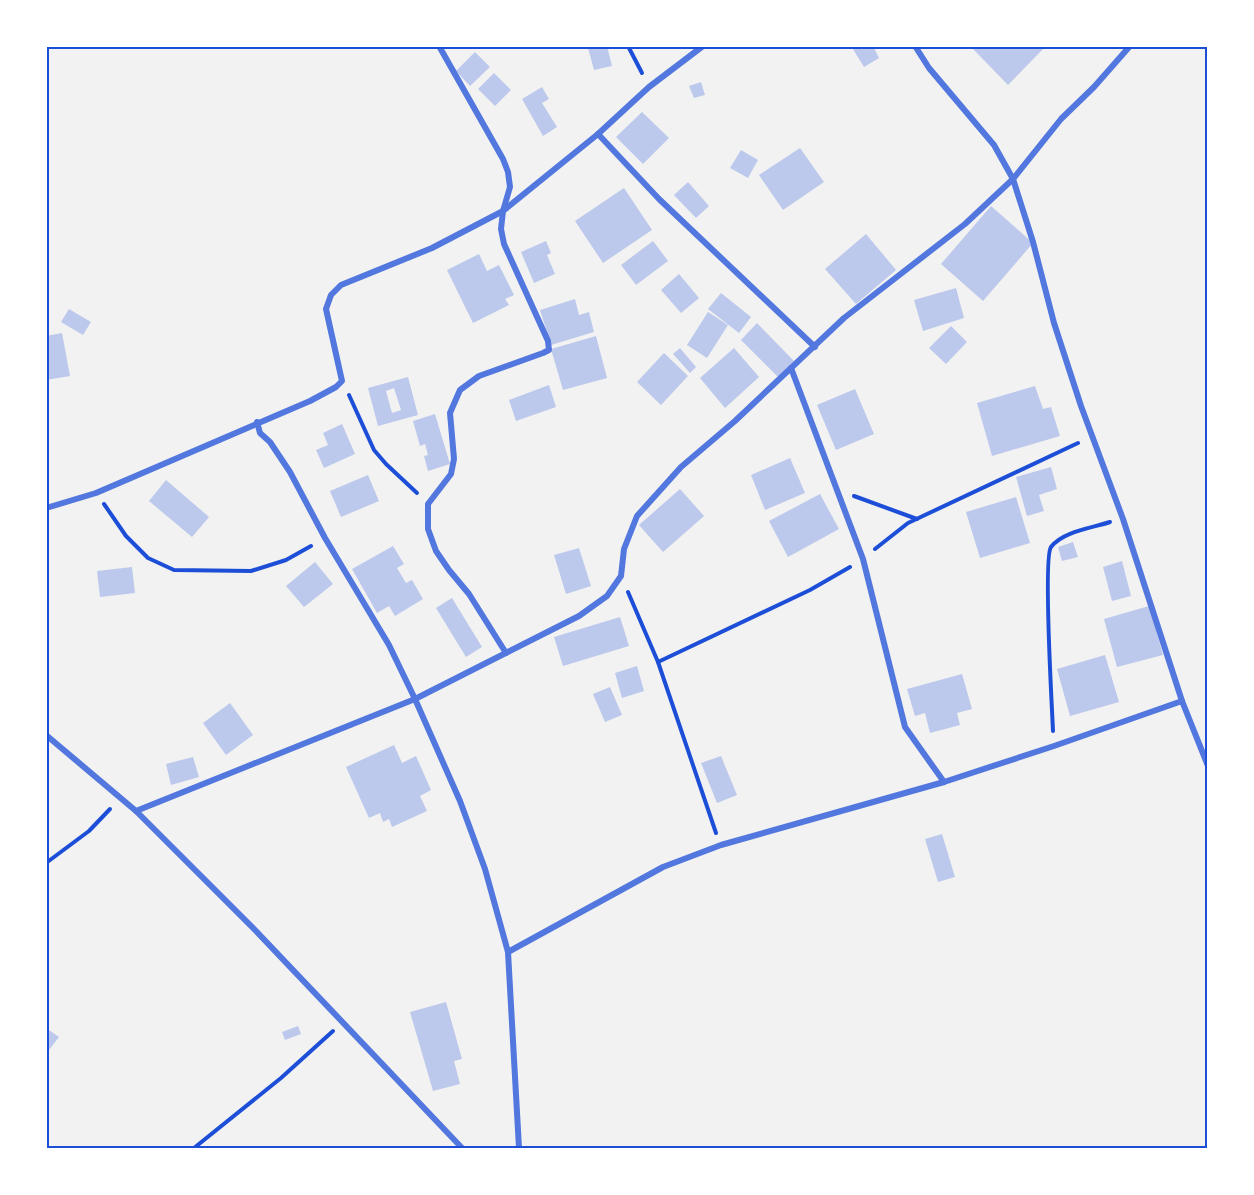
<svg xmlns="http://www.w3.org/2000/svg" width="1254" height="1195" viewBox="0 0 1254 1195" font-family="Figtree,sans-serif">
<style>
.building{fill:#bdc9ec;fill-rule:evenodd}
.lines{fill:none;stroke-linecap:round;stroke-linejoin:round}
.path{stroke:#1d4ed8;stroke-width:4}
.minor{stroke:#5277de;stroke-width:6}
.neatline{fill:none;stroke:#1d4ed8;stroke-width:2}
</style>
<rect width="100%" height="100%" fill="#f2f2f2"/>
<g class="building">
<polygon points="592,46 607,46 612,66 594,70 588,48"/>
<polygon points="851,46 873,46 879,58 864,67"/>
<polygon points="976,46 1046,46 1008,85 973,49"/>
<polygon points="475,52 490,67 470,86 456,71"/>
<polygon points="494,73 511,90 495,106 478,89"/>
<polygon points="701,82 705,95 694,98 689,86"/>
<polygon points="542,87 549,99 542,103 557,127 543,136 522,99"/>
<polygon points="642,112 669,138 643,164 616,137"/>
<polygon points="800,148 824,182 783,210 759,175"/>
<polygon points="741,150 758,160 748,178 730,168"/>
<polygon points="688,182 709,206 696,218 674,195"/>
<polygon points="624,188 652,230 603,263 575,221"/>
<polygon points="991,206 1033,243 983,301 941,264"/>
<polygon points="866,234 896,270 856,304 825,269"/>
<polygon points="546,241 551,253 547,255 555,274 534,283 521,252"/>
<polygon points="653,241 668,261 636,285 621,265"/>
<polygon points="479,254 487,271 499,265 514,295 505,299 509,305 473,323 447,270"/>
<polygon points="679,274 699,298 681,313 661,290"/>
<polygon points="956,288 964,318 923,331 914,300"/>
<polygon points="721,293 751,317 739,333 708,309"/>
<polygon points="575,299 579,315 589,312 594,332 551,345 540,310"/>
<polygon points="69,309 91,322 83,335 61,322"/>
<polygon points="708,312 728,325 707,358 687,345"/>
<polygon points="757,323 794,361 778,377 741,340"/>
<polygon points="951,326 967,342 946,364 929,348"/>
<polygon points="62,333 70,376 46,380 46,336"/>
<polygon points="596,336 607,378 563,390 551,349"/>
<polygon points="680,348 696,367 690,373 673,354"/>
<polygon points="734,348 759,377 725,408 700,378"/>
<polygon points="664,353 688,376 661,405 637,382"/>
<path d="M408 377 418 415 378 426 368 388ZM394 388 401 410 392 413 386 391Z"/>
<polygon points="549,385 556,407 516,421 509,400"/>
<polygon points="1035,386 1043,409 1051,407 1060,436 992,456 977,403"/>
<polygon points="855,389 874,434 836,450 817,405"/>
<polygon points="435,414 450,464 428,471 424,456 428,455 425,444 420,446 413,421"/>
<polygon points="342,424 355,454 324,468 316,450 328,445 323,433"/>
<polygon points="790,458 805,493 765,510 751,475"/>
<polygon points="1051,467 1057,489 1039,495 1044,511 1027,516 1016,477"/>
<polygon points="368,475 379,501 341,517 330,491"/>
<polygon points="166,480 209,517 192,537 149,501"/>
<polygon points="680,489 704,516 663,552 639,525"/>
<polygon points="820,494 839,529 788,557 769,521"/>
<polygon points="1016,497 1030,543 980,558 966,512"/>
<polygon points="1073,542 1078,557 1062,561 1058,547"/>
<polygon points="393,546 404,564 397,568 406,583 412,580 423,599 395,616 389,606 377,613 352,569"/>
<polygon points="579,548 591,586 566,594 554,555"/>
<polygon points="1122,561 1131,596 1112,601 1103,567"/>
<polygon points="315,562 333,584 304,607 286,586"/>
<polygon points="132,567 135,593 100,597 97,571"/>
<polygon points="452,598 482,647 466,657 436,608"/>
<polygon points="1149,606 1163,655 1117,667 1104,619"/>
<polygon points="620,617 629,646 563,666 554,637"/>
<polygon points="1105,655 1119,702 1070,716 1057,669"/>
<polygon points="637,666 644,691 622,698 615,673"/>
<polygon points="962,674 972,709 957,713 960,725 930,733 925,713 915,716 907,689"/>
<polygon points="610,687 622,715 605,722 593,694"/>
<polygon points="230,703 253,735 226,755 203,723"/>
<polygon points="394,745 402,763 416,756 431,790 420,796 427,811 392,827 389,819 383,822 380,813 369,818 346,767"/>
<polygon points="721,756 737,795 717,803 701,763"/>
<polygon points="193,757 199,777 171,785 166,764"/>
<polygon points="942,834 955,877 938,882 925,839"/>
<polygon points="446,1002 462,1059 454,1061 460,1084 433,1091 410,1012"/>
<polygon points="298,1026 301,1034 285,1040 282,1032"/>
<polygon points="46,1028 59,1037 46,1054"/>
</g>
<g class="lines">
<g class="path">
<polyline points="628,46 642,73"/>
<polyline points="349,395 374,450 386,464 417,493"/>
<polyline points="854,496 917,519"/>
<polyline points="104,504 126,536 148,558 174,570 251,571 286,560 311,546"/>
<polyline points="875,549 908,523 1078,443"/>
<polyline points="628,592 658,662 716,833"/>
<polyline points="658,662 810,590 850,567"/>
<path d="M1053 731C1052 706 1043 558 1051 547 1063 531 1093 528 1110 522"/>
<polyline points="46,863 89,831 110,809"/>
<polyline points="194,1148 281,1078 333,1031"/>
</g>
<g class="minor">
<polyline points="439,46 503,159 508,172 510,187 503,211 501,229 504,244 548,341 549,350 543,353 479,376 460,390 450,413 454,459 451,474 428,504 428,529 436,551 449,570 469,594 506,653"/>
<polyline points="915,46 929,68 994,145 1013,179 1033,242 1054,323 1081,406 1123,519 1182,701 1208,766"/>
<polyline points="598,134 659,199 815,347"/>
<polyline points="791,368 863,559 905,727 944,782"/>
<polyline points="257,422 260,433 270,442 290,472 325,538 389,645 415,699 460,801 485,869 508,952 519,1148"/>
<polyline points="46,508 96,493 310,401 336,387 342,381 326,309 331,295 341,285 432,248 503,211 598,134 649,87 703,46"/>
<polyline points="46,735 136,811 256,931 462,1148"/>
<polyline points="136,811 415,699 579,616 607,596 621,576 624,549 637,516 681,467 735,421 844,318 965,224 1013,179 1061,119 1094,87 1130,46"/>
<polyline points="508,952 663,867 721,845 944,782 1054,746 1182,701"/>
</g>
</g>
<rect width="1254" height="1195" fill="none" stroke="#ffffff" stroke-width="96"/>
<rect x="48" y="48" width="1158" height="1099" class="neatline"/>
</svg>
